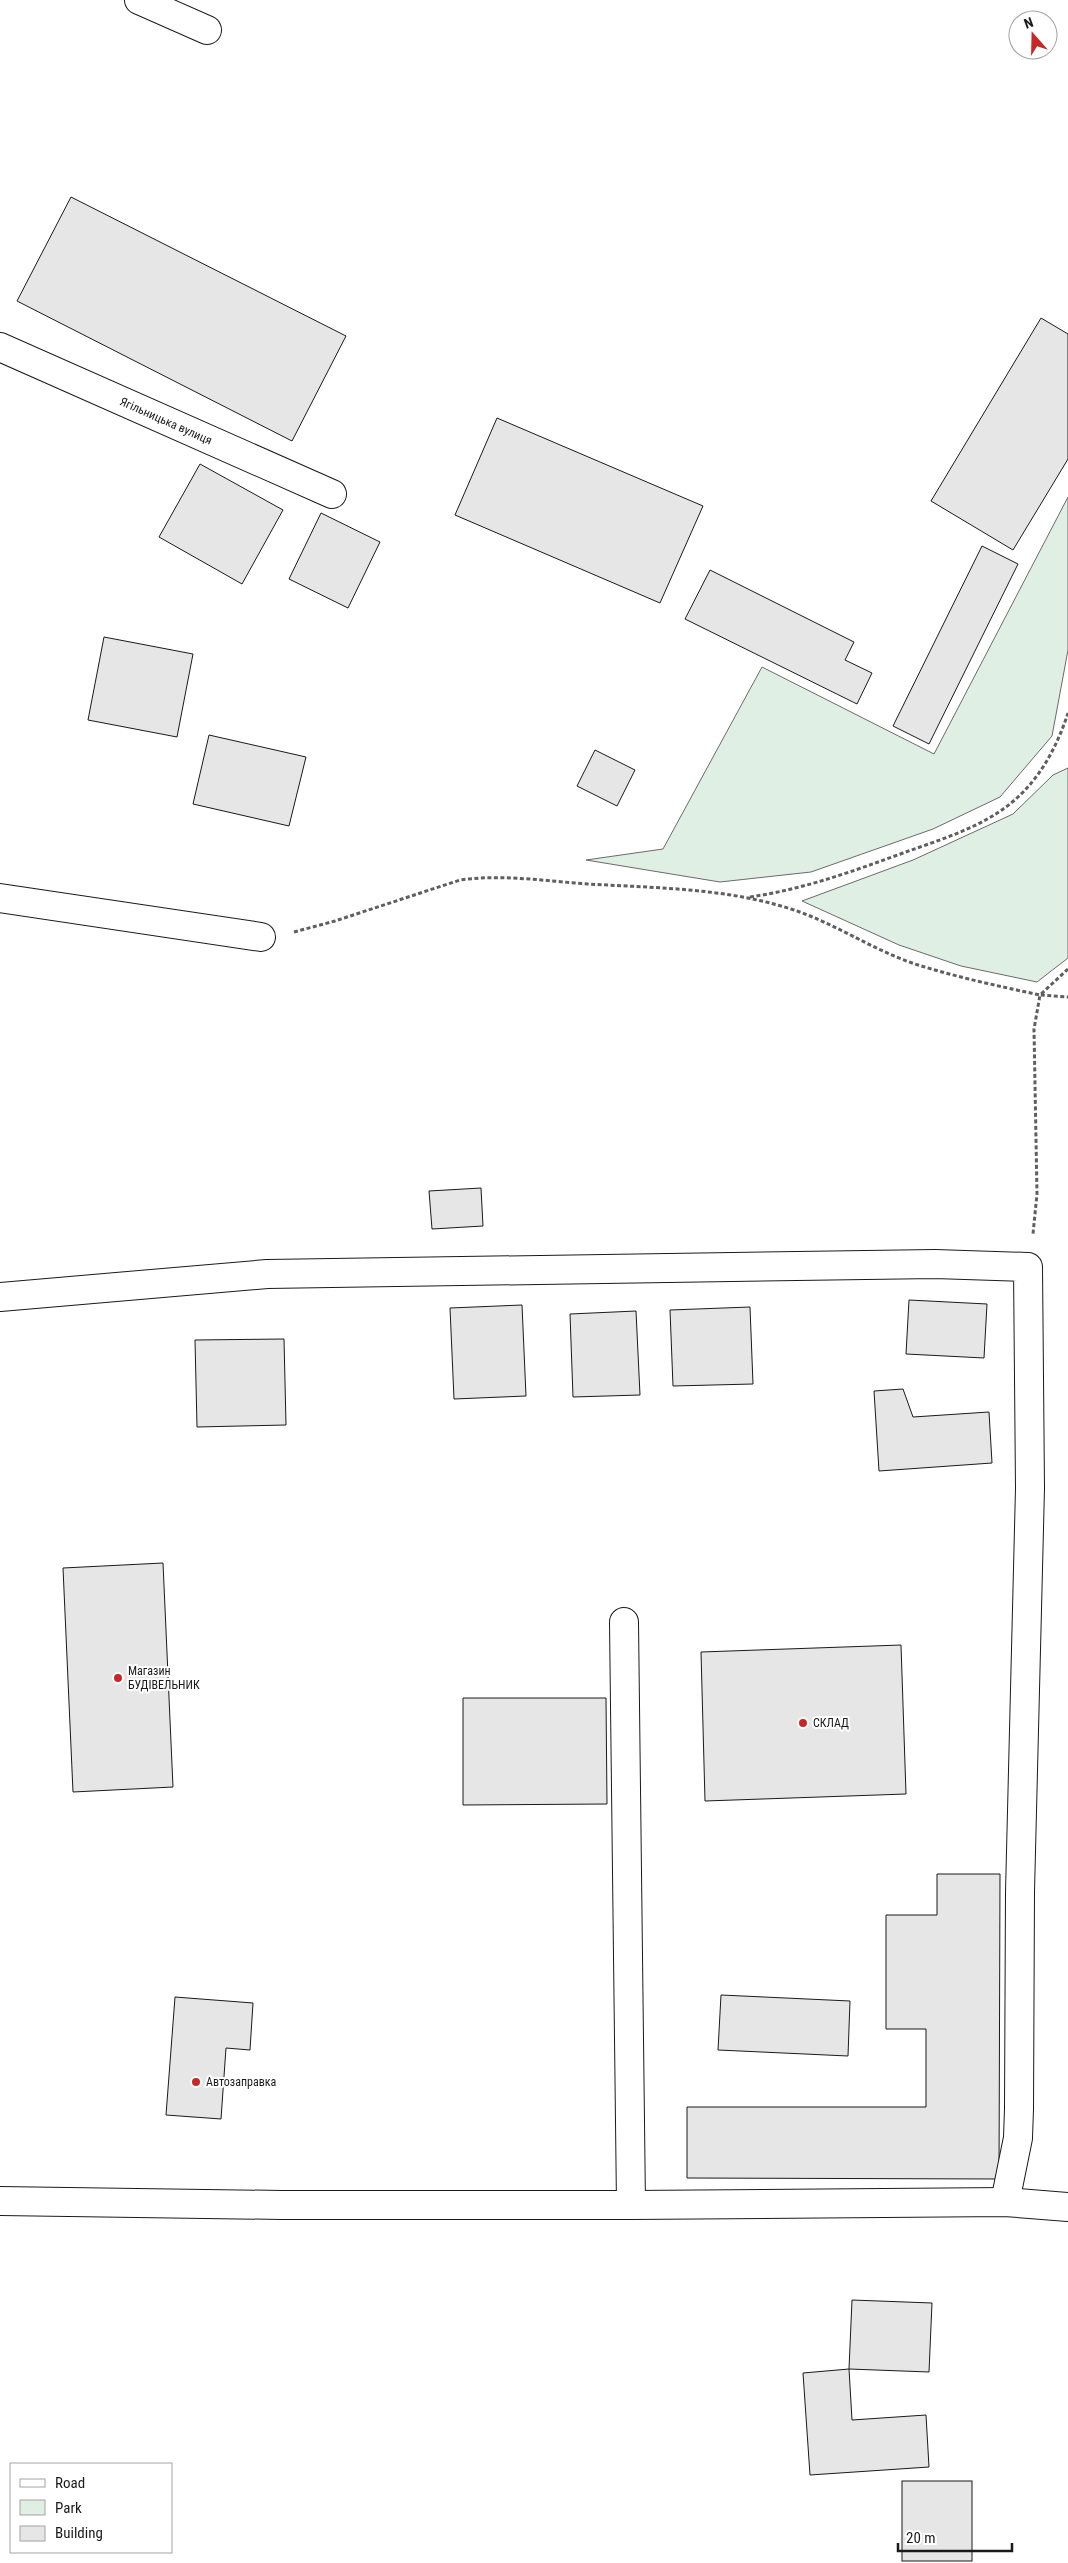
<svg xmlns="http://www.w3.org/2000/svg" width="1068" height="2563" viewBox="0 0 1068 2563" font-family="'Roboto Condensed',sans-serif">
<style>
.green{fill:#e0efe3;stroke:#6a6a6a}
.building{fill:#e6e6e6;stroke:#1a1a1a}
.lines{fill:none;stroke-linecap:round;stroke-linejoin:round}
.minor-casing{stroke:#1a1a1a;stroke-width:30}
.path{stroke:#5f5f5f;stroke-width:3;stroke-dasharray:4 2.5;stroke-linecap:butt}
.minor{stroke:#fff;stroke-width:28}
.poi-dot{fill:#c62828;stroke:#fff;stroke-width:2}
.labels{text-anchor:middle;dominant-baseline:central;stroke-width:4;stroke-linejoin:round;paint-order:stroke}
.street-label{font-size:12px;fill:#1a1a1a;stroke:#fff}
.poi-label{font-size:12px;fill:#1a1a1a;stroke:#fff;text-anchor:start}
</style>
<rect width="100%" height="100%" fill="#fff"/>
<g class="green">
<polygon points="1068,497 1068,650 1052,736 1000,797 933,829 811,872 720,882 586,860 663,849 762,667 934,754"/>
<polygon points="1068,768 1068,958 1037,982 961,966 899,945 802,901 913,860 1013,814 1053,775"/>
</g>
<g class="building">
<polygon points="71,197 346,336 292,441 17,301"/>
<polygon points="1041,318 1068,334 1068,459 1013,550 931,501"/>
<polygon points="497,418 703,506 660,603 455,515"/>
<polygon points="200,464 283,510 242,584 159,537"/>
<polygon points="321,513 380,542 348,608 289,579"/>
<polygon points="982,546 1018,564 929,744 893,726"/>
<polygon points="710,570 854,642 845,660 872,673 857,704 685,619"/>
<polygon points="104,637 193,654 177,737 88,720"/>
<polygon points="209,735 306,757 289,826 193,804"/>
<polygon points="595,750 635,770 617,806 577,786"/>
<polygon points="481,1188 483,1226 432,1229 429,1191"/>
<polygon points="909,1300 987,1304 984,1358 906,1354"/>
<polygon points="522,1305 526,1396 454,1399 450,1308"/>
<polygon points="750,1307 753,1384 673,1386 670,1310"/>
<polygon points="636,1311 640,1395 573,1397 570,1314"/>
<polygon points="284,1339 286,1425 197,1427 195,1340"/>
<polygon points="903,1389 913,1417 989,1412 992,1463 879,1471 874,1391"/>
<polygon points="163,1563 173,1787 73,1792 63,1568"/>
<polygon points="901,1645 906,1794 705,1801 701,1652"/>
<polygon points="463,1698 606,1698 607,1804 463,1805"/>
<polygon points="937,1874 1000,1874 999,2179 687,2178 687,2107 926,2107 926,2029 886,2029 886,1915 937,1915"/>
<polygon points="721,1995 850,2001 848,2056 718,2050"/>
<polygon points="175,1997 253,2003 250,2050 226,2048 221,2119 166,2115"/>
<polygon points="852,2300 932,2303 929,2372 849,2369"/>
<polygon points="849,2369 852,2420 926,2415 929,2467 810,2475 803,2373"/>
<rect x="902" y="2481" width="70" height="80"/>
</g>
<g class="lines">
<g class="minor-casing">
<g id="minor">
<polyline points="139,0 207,30"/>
<polyline points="0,347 332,494"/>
<polyline points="0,898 261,937"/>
<polyline points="0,1297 267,1274 935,1264 1028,1267 1030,1488 1020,1892 1019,2109 1018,2138 1005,2202"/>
<polyline points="624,1622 631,2205"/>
<polyline points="0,2201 282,2205 631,2205 1005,2202 1068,2207"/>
</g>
</g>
<g class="path">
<path d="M750 897C804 889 851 872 903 853 942 839 987 826 1018 797 1042 775 1058 744 1068 713"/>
<path d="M294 932 335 921 460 880C502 874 545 881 588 884 657 888 728 888 794 910 836 924 873 950 915 964 956 977 998 986 1040 995L1034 1029 1037 1194 1033 1234"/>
<polyline points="1068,969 1040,995 1068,997"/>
</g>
<use href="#minor" class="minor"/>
</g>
<g class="poi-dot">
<circle cx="118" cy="1678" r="5"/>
<circle cx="803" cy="1723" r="5"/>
<circle cx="196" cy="2082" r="5"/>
</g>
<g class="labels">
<g class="street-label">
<text transform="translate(166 421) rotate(24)">Ягільницька вулиця</text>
</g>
<g class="poi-label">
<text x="128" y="1671">Магазин<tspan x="128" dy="14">БУДІВЕЛЬНИК</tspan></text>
<text x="813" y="1723">СКЛАД</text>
<text x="206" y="2082">Автозаправка</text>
</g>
</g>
<rect x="10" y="2463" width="162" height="90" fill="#ffffff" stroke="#a3a3a3"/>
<rect x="20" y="2479" width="25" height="8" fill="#ffffff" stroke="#a3a3a3"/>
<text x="55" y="2488" font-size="15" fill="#1a1a1a">Road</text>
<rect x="20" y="2500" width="25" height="15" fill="#e0efe3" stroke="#a3a3a3"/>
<text x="55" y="2513" font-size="15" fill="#1a1a1a">Park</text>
<rect x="20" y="2526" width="25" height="15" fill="#e6e6e6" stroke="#a3a3a3"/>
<text x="55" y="2538" font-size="15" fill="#1a1a1a">Building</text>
<g transform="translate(1033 35) rotate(340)"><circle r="24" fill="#ffffff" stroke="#a3a3a3"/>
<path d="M0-4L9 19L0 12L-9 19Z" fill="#c62828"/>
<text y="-8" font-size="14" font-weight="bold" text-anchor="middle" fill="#1a1a1a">N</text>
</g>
<path d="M898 2543v8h114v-8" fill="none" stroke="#1a1a1a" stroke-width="2.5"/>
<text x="906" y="2543" font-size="15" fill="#1a1a1a" stroke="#ffffff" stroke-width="4" paint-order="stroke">20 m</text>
</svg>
